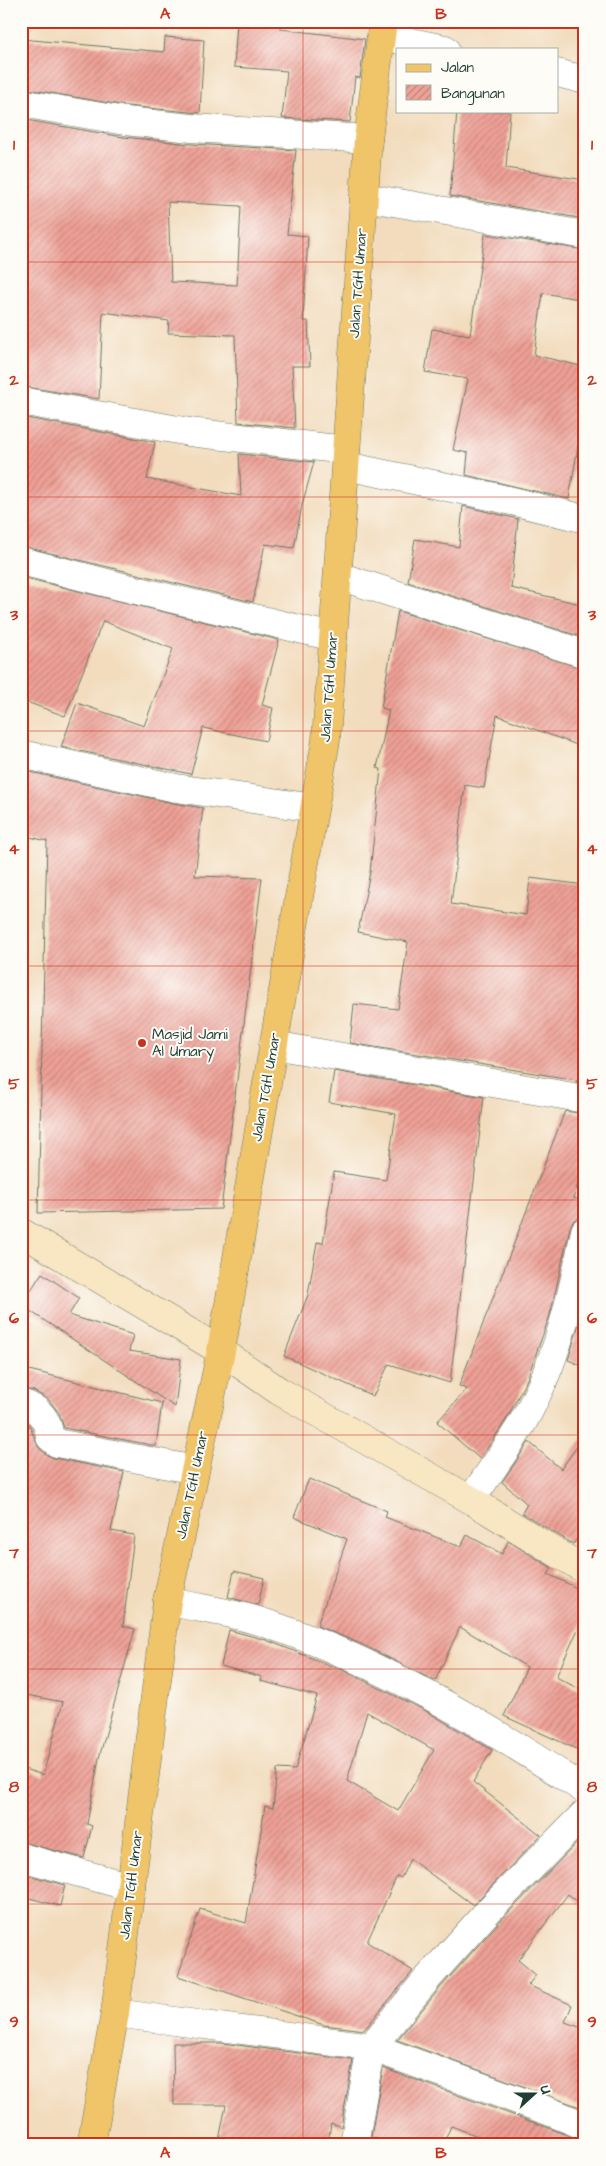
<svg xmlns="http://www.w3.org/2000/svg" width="606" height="2166" viewBox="0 0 606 2166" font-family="'Architects Daughter',sans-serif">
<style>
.building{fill:url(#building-hatch);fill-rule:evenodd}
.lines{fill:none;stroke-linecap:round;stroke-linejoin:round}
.street-casing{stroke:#697564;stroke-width:29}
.secondary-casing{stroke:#697564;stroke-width:29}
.primary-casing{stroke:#697564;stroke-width:29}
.street{stroke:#fff;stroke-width:28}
.secondary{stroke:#f9e7c3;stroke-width:28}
.primary{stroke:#f0c469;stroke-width:28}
.grid{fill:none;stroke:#c8321e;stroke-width:1;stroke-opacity:0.55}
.poi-dot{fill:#c8321e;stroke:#fdfcf7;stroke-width:2}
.labels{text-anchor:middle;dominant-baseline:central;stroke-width:4;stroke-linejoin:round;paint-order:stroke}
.street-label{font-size:15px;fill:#1f3d34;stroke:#fdfcf7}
.poi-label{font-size:15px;fill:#1f3d34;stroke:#fdfcf7;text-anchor:start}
.neatline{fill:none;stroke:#c8321e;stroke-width:2}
.grid-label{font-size:16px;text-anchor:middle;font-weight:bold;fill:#c8321e}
</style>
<defs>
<pattern id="building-hatch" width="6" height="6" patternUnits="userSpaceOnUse" patternTransform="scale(1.25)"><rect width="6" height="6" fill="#efa096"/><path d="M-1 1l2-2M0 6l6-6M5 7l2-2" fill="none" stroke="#c1847b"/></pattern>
</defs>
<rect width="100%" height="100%" fill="#fdfcf7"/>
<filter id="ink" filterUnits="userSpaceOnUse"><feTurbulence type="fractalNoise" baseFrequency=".02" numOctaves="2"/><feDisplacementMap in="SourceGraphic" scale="10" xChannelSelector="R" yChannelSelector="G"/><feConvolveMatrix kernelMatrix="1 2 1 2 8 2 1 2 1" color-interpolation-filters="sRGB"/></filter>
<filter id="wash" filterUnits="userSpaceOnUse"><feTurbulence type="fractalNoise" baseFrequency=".0096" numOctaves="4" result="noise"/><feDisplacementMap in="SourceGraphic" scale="20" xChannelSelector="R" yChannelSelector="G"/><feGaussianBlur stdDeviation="1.12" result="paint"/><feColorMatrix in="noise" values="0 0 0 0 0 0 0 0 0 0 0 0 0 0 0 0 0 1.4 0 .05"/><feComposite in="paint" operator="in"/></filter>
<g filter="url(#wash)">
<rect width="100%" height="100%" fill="#f2dcbd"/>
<g id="blocks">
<g class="building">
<polygon points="237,22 281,25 281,29 365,39 360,78 355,77 350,122 282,118 287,71 234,67"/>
<polygon points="165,37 204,40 200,113 127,106 21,88 21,39 164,52"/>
<polygon points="457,111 510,111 506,168 585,180 585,219 450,196"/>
<path d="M26 120 123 137 191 144 296 150 287 234 308 236 303 321H308L310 366H292L295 428 238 422 235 335 168 333 169 321 103 312 99 399 21 386V145ZM168 202 241 206 237 285 171 282Z"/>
<polygon points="485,234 585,250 585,300 543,293 534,355 585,367 585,405 569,499 466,475 468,453 453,450 468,379 425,372 432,329 470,335"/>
<polygon points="21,417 155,442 147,479 241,496 239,454 314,462 302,505 294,548 265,544 253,602 21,546"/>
<polygon points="463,506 518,519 511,588 585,605 585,638 408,582 415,539 459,547"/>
<polygon points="21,577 279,640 262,705 273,708 266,741 203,728 191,774 61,747 77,703 144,726 173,649 103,621 65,716 21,700"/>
<polygon points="398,611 585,669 585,748 497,715 484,788 465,785 451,904 526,915 530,878 585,885 585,1083 576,1082 577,1080 350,1043 354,1004 398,1009 408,942 358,932 370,872 381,769 377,768 389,710 381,708"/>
<polygon points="21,770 173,803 203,808 195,876 262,878 221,1209 38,1213 47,841 21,835"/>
<polygon points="334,1071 484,1097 450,1383 389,1364 373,1396 284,1356 308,1295 317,1242 323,1243 334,1172 386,1180 396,1114 329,1102"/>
<polygon points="565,1111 585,1114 585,1155 574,1198 585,1201 585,1216 574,1220 570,1227 550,1315 527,1379 506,1420 480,1459 437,1422 467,1389 459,1386"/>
<polygon points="42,1273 79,1298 69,1315 133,1335 129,1351 181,1359 175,1407 21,1305"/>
<polygon points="585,1304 585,1367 568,1360"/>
<polygon points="21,1368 162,1403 156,1446 64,1428 59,1413 49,1400 34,1391 21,1388"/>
<polygon points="21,1420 29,1425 39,1448 47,1455 54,1458 124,1472 111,1531 134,1535 123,1626 135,1629 99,1758 87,1824 92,1826 84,1858 21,1842 21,1768 43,1775 63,1702 21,1694"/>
<polygon points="585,1435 585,1530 573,1544 522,1513 527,1504 502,1482 529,1442 561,1469"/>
<polygon points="309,1479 387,1511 385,1517 461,1547 467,1535 502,1554 508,1541 552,1568 548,1574 585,1592 585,1614 556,1677 585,1692 585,1753 504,1716 527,1667 460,1627 435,1681 361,1644 317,1626 347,1539 294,1517"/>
<polygon points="234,1571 264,1578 258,1605 228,1597"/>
<path d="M229 1630 266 1640 347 1672 426 1711 492 1750 473 1782 541 1835 473 1905 410 1859 401 1878 397 1876 367 1942 413 1971 364 2030 324 2025 178 1976 200 1909 246 1923 265 1806 273 1808 277 1769 295 1770 317 1696 261 1681 262 1677 221 1666ZM367 1712 434 1750 398 1811 347 1781Z"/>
<polygon points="585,1835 585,1908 568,1894 518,1960 536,1975 528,1985 572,2005 565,2022 585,2029 585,2109 397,2040 440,1988 501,1920"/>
<polygon points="21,1873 65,1885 60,1906 21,1896"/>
<polygon points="173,2043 221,2043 353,2060 341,2127 331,2123 328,2145 218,2145 226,2105 174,2105"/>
<polygon points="383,2068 585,2141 585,2145 501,2145 451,2126 443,2145 395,2145 371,2137"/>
</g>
</g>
</g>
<g filter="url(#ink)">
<use href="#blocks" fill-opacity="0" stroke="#697564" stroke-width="1"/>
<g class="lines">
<g class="street-casing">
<g id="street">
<polyline points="381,36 445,49"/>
<polyline points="557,73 585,80"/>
<polyline points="21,103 125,121 192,128 368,139"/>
<polyline points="364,197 585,235"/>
<polyline points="21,401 189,432 346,450"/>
<polyline points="346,466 495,497 585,519"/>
<polyline points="21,561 123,587 333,637"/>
<polyline points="338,576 585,654"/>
<polyline points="21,754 176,788 314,808"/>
<polyline points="273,1045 585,1099"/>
<path d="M21 1403C40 1409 47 1418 50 1437L57 1443 195 1470"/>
<path d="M471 1500C491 1469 517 1437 533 1403 560 1350 573 1290 585 1231"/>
<path d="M167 1601C201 1609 238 1613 271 1625 384 1664 486 1725 585 1790"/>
<polyline points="21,1857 131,1887"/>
<polyline points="115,2013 371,2047 551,2112 585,2126"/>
<polyline points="354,2145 371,2047 428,1978 490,1909 585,1813"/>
</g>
</g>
<g class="secondary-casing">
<polyline id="secondary" points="21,1232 221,1351 279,1391 471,1500 585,1570"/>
</g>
<g class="primary-casing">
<polyline id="primary" points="91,2145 115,2013 167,1601 221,1351 326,740 368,139 383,21"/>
</g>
<use href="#street" class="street"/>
<use href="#secondary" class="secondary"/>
<use href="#primary" class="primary"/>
</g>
</g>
<path class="grid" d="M303 21V2145M21 262H585M21 497H585M21 731H585M21 966H585M21 1200H585M21 1435H585M21 1669H585M21 1904H585"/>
<circle class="poi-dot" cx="142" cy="1043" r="5"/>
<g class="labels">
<g class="street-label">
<text transform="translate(358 283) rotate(-86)">Jalan TGH Umar</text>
<text transform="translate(329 687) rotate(-86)">Jalan TGH Umar</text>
<text transform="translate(266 1087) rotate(-80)">Jalan TGH Umar</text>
<text transform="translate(192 1485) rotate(-78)">Jalan TGH Umar</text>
<text transform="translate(131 1885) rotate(-83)">Jalan TGH Umar</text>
</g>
<g class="poi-label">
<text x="152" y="1034">Masjid Jami<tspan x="152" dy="17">Al Umary</tspan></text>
</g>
</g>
<rect width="606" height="2166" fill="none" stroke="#fdfcf7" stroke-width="55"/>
<rect x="396" y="48" width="162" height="65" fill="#fdfcf7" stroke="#a4b0a9"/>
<rect x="406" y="64" width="25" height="8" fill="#f0c469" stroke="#a4b0a9"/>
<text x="441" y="72" font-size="15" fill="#1f3d34">Jalan</text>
<rect x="406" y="85" width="25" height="15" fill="url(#building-hatch)" stroke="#a4b0a9"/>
<text x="441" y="98" font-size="15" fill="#1f3d34">Bangunan</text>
<g transform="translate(534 2094) rotate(69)" stroke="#fdfcf7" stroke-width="4" paint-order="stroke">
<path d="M0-4L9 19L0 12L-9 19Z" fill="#1f3d34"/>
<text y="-8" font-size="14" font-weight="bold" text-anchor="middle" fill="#1f3d34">U</text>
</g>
<rect x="28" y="28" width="550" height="2110" class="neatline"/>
<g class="grid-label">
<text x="165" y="19">A</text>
<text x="441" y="19">B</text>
<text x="14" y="150">1</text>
<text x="592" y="150">1</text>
<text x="14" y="385">2</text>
<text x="592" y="385">2</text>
<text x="14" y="620">3</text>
<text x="592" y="620">3</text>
<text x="14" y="854">4</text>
<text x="592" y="854">4</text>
<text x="14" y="1089">5</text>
<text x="592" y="1089">5</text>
<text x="14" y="1323">6</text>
<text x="592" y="1323">6</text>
<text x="14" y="1558">7</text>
<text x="592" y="1558">7</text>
<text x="14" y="1792">8</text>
<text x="592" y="1792">8</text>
<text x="14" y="2027">9</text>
<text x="592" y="2027">9</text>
<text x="165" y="2158">A</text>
<text x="441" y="2158">B</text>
</g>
</svg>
